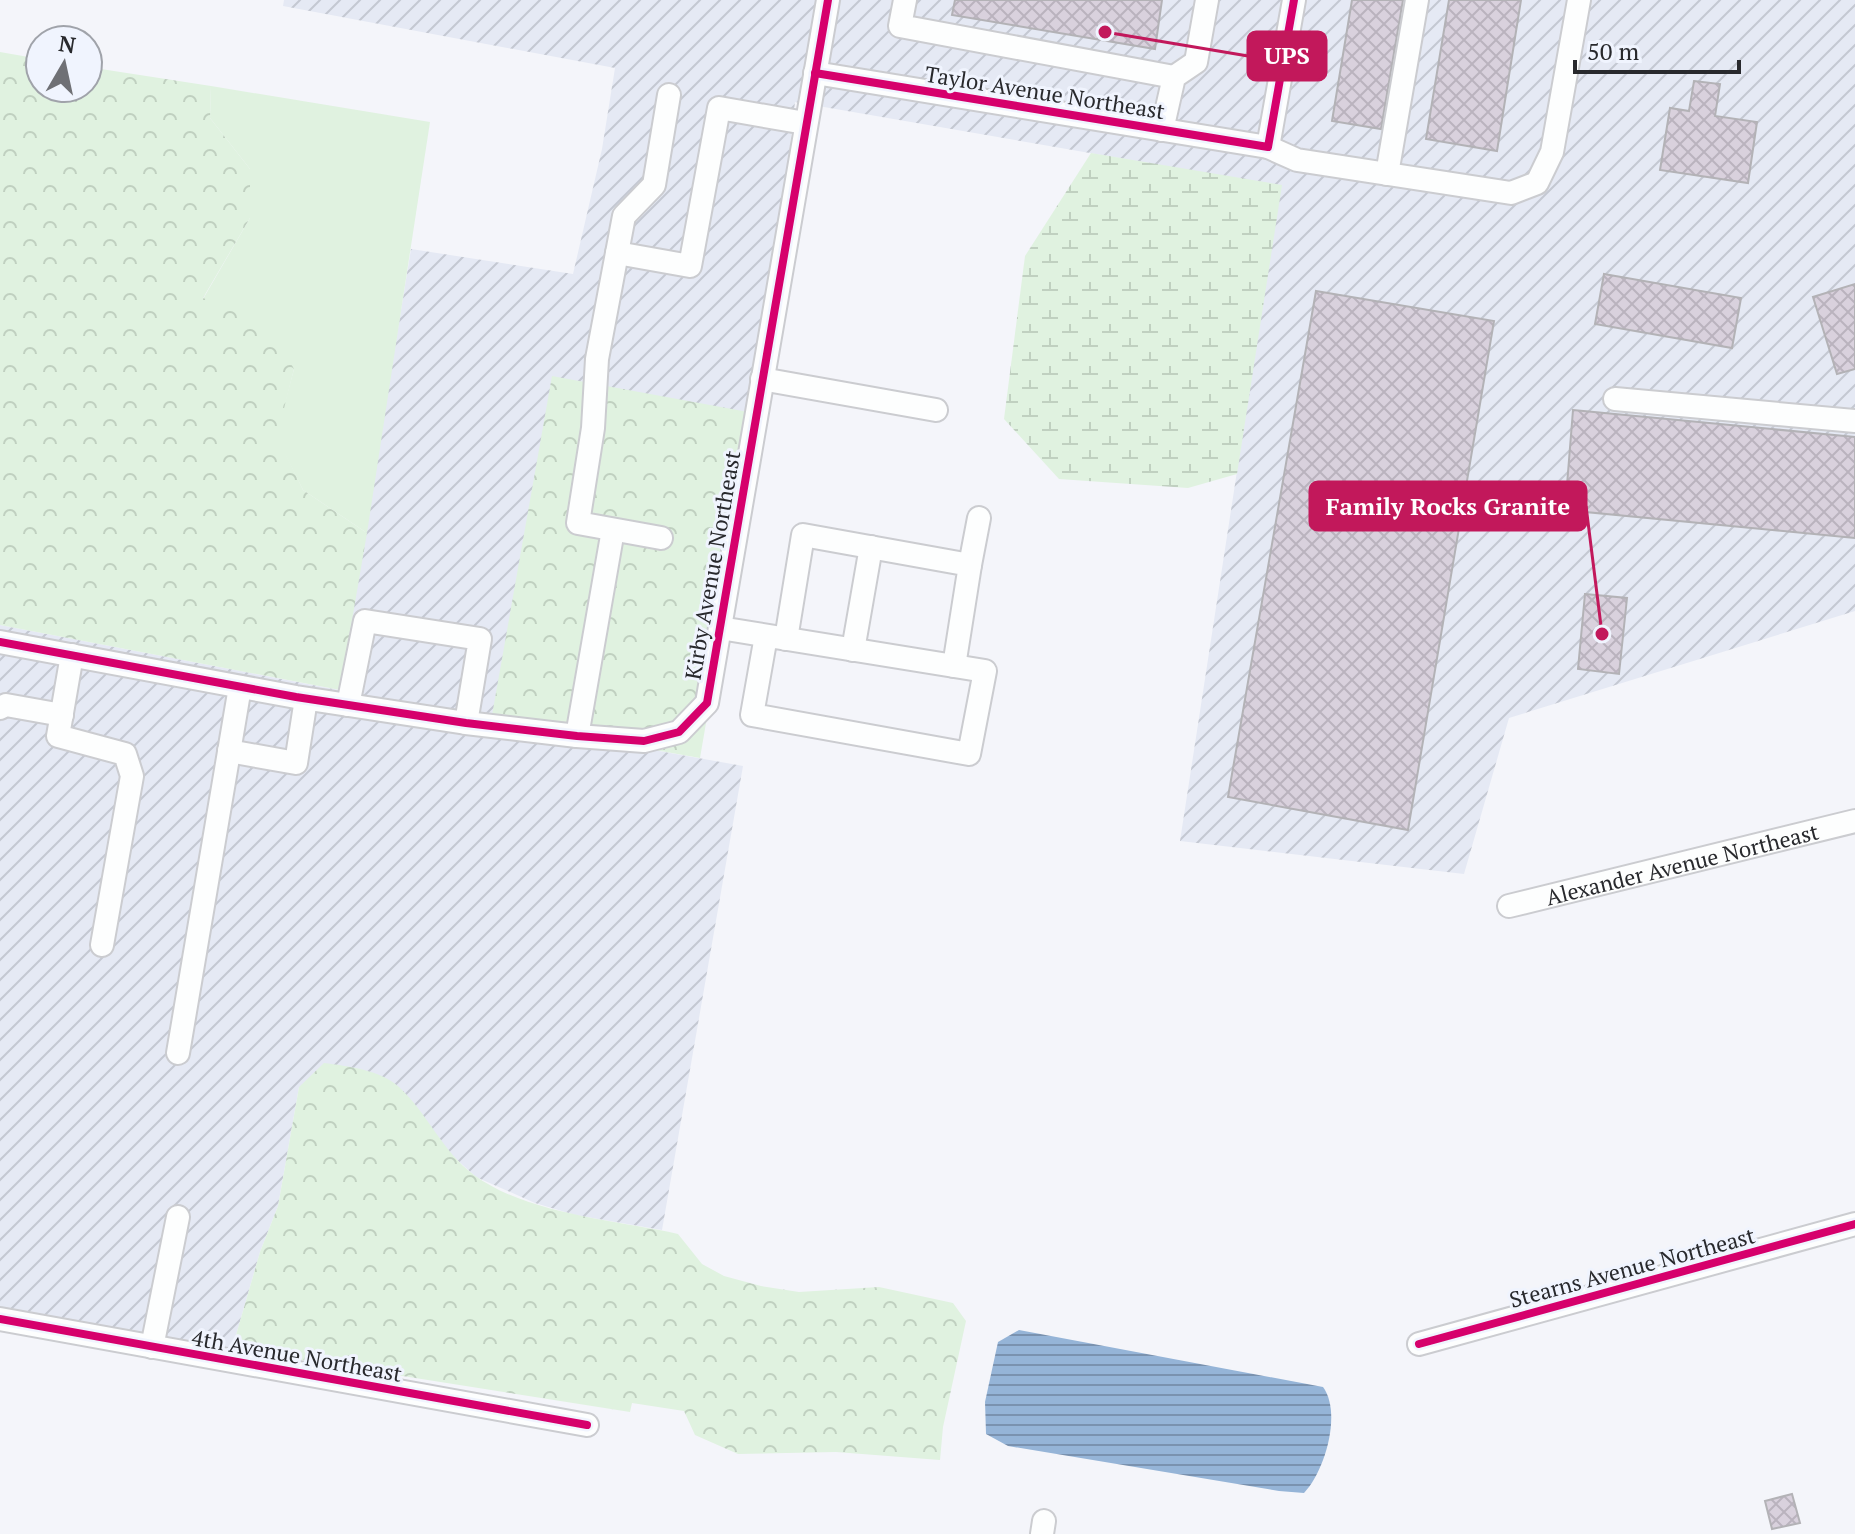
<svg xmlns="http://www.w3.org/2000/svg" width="1855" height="1534" viewBox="0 0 1855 1534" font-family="'PT Serif',serif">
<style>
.industrial{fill:url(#industrial-furrows)}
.grass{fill:#e0f2e0}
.forest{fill:url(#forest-crowns)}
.wetland{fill:url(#wetland-marsh)}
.water{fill:url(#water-rules)}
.building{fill:url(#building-cross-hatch);stroke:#b3b2b6;stroke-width:2}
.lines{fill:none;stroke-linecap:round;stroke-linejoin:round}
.minor-casing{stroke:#cbccd0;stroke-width:26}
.minor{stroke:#fdfefe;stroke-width:22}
.cycleway-casing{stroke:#f0f4fe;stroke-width:13}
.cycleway{stroke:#d6006c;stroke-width:8}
.labels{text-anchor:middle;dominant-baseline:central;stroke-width:6;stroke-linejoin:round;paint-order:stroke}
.street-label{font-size:22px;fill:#28292d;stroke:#f0f4fe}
.leader{fill:none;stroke:#c2185b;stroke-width:3}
.callout-dot{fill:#c2185b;stroke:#f0f4fe;stroke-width:3}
.callout{fill:#c2185b;stroke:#c2185b;stroke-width:3}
.callout-label{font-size:24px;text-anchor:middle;font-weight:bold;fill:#fff}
</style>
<defs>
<pattern id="industrial-furrows" width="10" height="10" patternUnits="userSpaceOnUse" patternTransform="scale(2)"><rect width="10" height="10" fill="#e5e9f4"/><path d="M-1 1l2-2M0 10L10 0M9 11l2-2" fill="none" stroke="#c4c8d2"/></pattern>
<pattern id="forest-crowns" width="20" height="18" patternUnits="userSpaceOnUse" patternTransform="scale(2)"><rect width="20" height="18" fill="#e0f2e0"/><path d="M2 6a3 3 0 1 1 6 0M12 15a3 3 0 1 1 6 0" fill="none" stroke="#c0d0c0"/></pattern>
<pattern id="wetland-marsh" width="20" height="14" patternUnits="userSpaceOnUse" patternTransform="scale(2)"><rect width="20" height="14" fill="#e0f2e0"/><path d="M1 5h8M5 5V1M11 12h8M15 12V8" fill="none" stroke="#c0d0c0"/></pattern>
<pattern id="water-rules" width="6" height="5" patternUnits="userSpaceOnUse" patternTransform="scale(2)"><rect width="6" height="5" fill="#95b4d7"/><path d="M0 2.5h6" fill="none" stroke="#7a92af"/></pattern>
<pattern id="building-cross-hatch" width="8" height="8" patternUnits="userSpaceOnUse" patternTransform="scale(2)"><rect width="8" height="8" fill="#d9d1dd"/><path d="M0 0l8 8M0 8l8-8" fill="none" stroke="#bab3be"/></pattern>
</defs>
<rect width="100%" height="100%" fill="#f4f5fa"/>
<polygon class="industrial" points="284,0 1855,0 1855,611 1509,718 1464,874 1180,841 1281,186 795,102 759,414 491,721 743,766 662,1230 575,1215 535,1203 476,1177 445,1149 431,1127 299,1087 278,1206 260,1252 232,1349 0,1312 0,625 339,690 411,249 573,274 602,149 615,68 283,6"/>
<polygon class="grass" points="211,86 430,122 367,533 303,490 276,436 294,369 203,299 250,218 250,169 210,118"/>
<g class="forest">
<polygon points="0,52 40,59 40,88 88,88 88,67 211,86 210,118 250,169 250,218 203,298 268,321 294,369 277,436 303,490 367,533 340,690 0,625"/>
<polygon points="552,376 759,414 700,758 491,721"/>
<path d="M324 1063C347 1066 381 1070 399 1087 428 1114 442 1151 474 1175 527 1214 615 1220 678 1234L702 1264 724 1276 761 1286 799 1292 879 1287 953 1303 966 1321 943 1427 940 1460 836 1452 738 1454 695 1435 684 1411 632 1403 630 1412 232 1349 260 1252 278 1206 299 1087Z"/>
</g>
<polygon class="wetland" points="1091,153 1282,185 1237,474 1188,488 1059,479 1004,419 1025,256"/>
<path class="water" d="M1019 1330 1323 1387C1342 1413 1325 1471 1304 1493L1279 1491 1008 1446 986 1434 985 1402 998 1342Z"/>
<g class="building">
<polygon points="955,0 1162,0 1155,49 952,15"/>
<polygon points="1352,0 1403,0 1381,129 1332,121"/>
<polygon points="1449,0 1521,0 1497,151 1426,139"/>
<polygon points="1694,81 1720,84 1715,116 1757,122 1748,183 1660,170 1670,108 1689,111"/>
<polygon points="1604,274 1741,298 1732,348 1595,324"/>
<polygon points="1855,284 1855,369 1837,374 1813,297"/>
<polygon points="1316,291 1494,321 1408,830 1228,797"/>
<polygon points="1573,410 1855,437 1855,538 1565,510"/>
<polygon points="1585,594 1627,598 1619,674 1578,669"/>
<polygon points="1792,1494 1800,1523 1772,1529 1765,1501"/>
</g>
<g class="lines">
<g class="minor-casing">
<g id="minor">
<polyline points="905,0 900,26 1174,77"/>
<polyline points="815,73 1268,147 1297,160 1511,193 1537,183 1552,152 1579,0"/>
<polyline points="669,95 654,185 624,216 617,253 690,266 719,108 805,123"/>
<polyline points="1162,130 1174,77 1196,62 1207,0"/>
<polyline points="1268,147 1294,0"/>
<polyline points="1387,174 1417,0"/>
<polyline points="617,253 597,359 593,428 578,523 661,538"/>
<polyline points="762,379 936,410"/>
<polyline points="1615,399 1855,421"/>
<polyline points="970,565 979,518"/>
<polyline points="720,628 985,671 969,754 752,715 766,636"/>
<polyline points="786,639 803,535 970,565 954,666"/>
<polyline points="0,642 296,697 466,723 577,736 644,741 679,732 707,703 828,0"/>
<polyline points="853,650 871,547"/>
<polyline points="72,655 58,736 125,754 132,776 102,945"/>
<polyline points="348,705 365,621 480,639 466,723"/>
<polyline points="0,708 6,705 62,715"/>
<polyline points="577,736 613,530"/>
<polyline points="229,751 296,763 306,699"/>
<path id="s1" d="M1509 906 1855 821"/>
<polyline points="178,1053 240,687"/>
<polyline points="0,1319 587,1425"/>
<polyline points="1419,1344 1855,1224"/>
<polyline points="152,1347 178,1217"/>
<polyline points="1042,1534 1044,1521"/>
</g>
</g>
<use href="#minor" class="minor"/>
<g class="cycleway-casing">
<g id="cycleway">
<polyline points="815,73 1268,147 1294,0"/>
<polyline points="0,642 296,697 466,723 577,736 644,741 679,732 707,703 828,0"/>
<polyline points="0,1319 587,1425"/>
<polyline points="1419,1344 1855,1224"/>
</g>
</g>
<use href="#cycleway" class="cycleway"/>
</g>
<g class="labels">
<g class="street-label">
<text transform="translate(1045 92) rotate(9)">Taylor Avenue Northeast</text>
<text transform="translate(712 565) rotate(-80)">Kirby Avenue Northeast</text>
<text stroke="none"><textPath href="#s1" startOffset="178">Alexander Avenue Northeast</textPath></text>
<text transform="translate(1632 1267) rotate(-15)">Stearns Avenue Northeast</text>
<text transform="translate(297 1355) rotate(10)">4th Avenue Northeast</text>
</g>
</g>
<path class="leader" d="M1105 32L1248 56M1602 634L1586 506"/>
<g class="callout-dot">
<circle cx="1105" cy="32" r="8"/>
<circle cx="1602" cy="634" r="8"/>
</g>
<g class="callout">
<rect x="1248" y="32" width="78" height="48" rx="8"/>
<rect x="1310" y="482" width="276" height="48" rx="8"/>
</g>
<g class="callout-label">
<text x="1287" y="64">UPS</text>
<text x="1448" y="515">Family Rocks Granite</text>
</g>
<g transform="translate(64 64) rotate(9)"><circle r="38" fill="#f0f4fe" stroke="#a0a3aa" stroke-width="2"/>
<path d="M0-6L14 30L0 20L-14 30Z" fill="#6f7075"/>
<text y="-12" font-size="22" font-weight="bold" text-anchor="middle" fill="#28292d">N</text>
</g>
<path d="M1575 60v12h164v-12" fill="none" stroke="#28292d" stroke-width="4"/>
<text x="1587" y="60" font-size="24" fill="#28292d" stroke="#f0f4fe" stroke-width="6" paint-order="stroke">50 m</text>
</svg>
